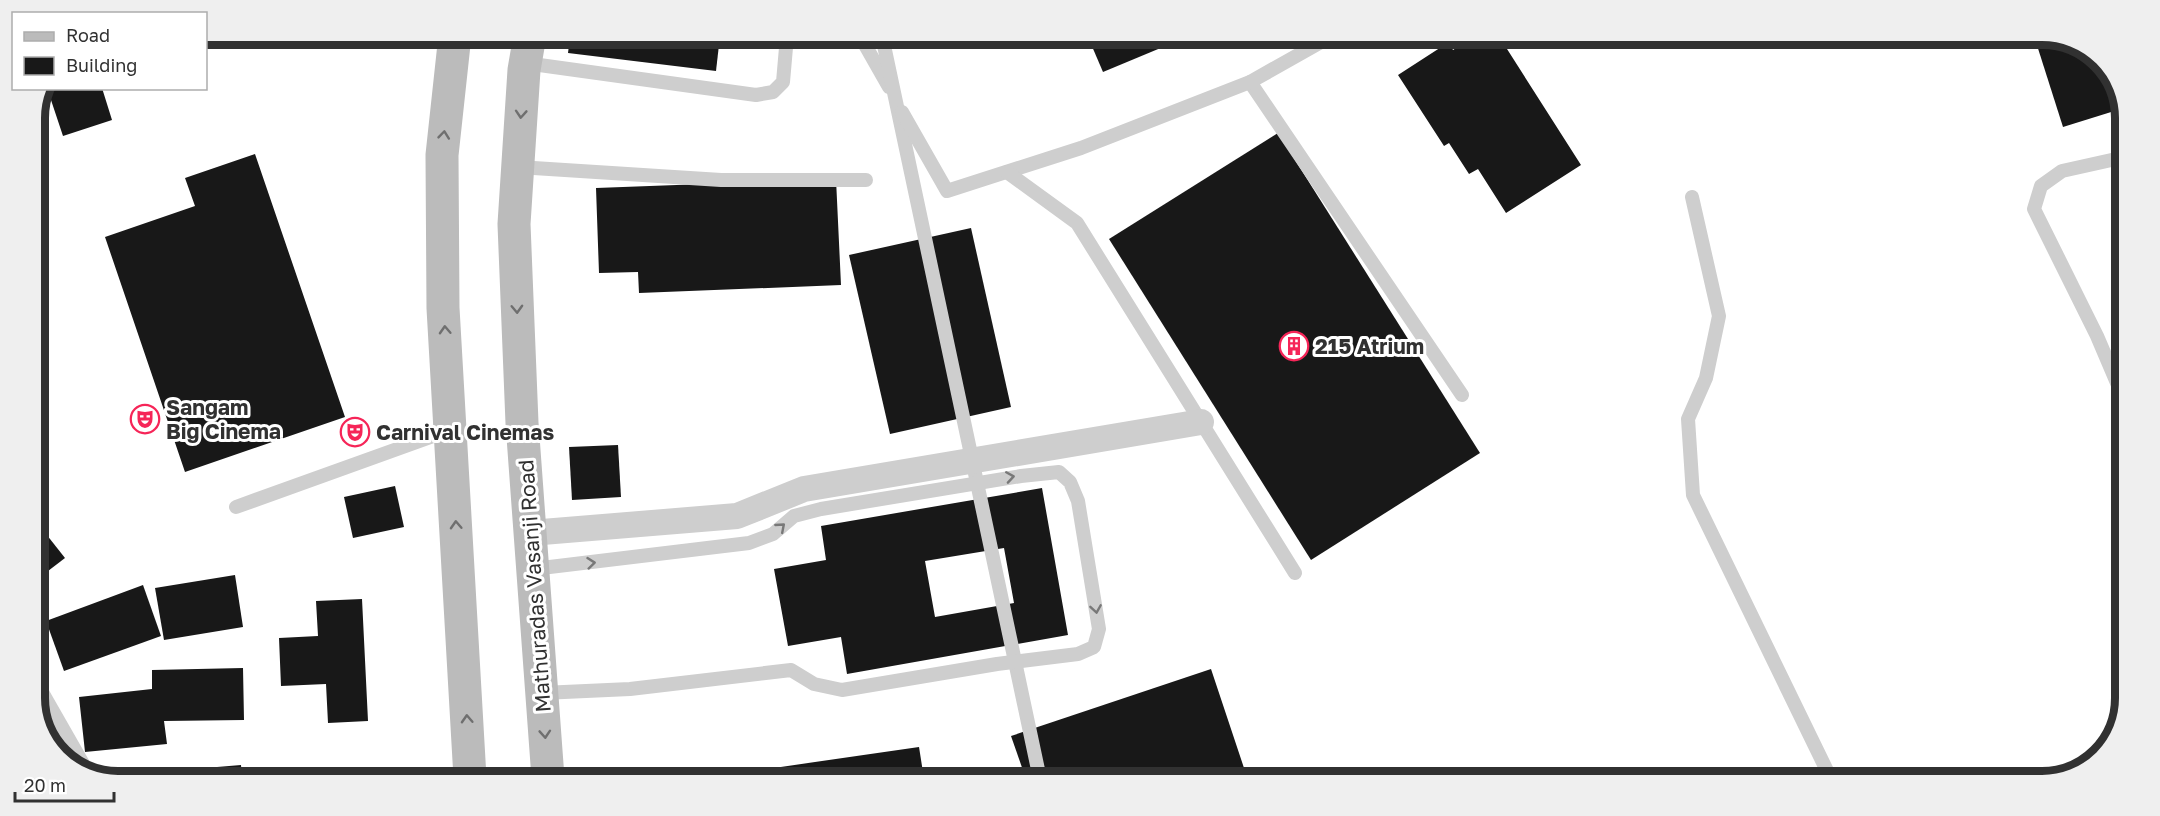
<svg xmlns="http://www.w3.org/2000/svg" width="2160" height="816" viewBox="0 0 2160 816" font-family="'Golos Text',sans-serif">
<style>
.building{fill:#181818;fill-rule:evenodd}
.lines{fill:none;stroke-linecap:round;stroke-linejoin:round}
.lane{stroke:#cecece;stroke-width:14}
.street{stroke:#cecece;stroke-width:26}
.secondary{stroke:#bbb;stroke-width:33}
.oneway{stroke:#6f6f6f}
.oneway2{stroke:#787878}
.labels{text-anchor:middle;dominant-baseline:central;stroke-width:6;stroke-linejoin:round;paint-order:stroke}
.poi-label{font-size:21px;font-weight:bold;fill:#313131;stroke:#fff;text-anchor:start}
.street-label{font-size:21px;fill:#313131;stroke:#fff}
.rim{fill:none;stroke:#313131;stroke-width:8}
</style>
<rect width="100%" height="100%" fill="#fff"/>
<g class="building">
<polygon points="206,35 245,35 206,48"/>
<polygon points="570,36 720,36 716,71 568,53"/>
<polygon points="1088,37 1187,37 1103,72"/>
<polygon points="1472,38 1475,38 1477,41 1483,38 1500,38 1581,165 1506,213 1478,169 1469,174 1449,143 1444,146 1398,75 1449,42 1453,50"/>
<polygon points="2035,39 2069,39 2109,67 2124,108 2063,127"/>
<polygon points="47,88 102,88 112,120 63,136"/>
<polygon points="1278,133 1480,453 1311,560 1109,239"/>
<polygon points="255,154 345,417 185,472 105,237 195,206 185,178"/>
<polygon points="836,179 841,285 639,293 638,272 599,273 596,188"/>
<polygon points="971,228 1011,407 890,434 849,255"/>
<polygon points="618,445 621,497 572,500 569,447"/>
<polygon points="395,486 404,527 353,538 344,497"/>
<path d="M1042 488 1068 635 847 674 841 637 788 646 774 569 826 560 821 526ZM1004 548 1014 603 935 617 925 561Z"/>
<polygon points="35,520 65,558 35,581"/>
<polygon points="235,575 243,627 164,640 155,588"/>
<polygon points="143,585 161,636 64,671 46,621"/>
<polygon points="362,599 368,721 328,723 326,684 281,686 279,638 318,636 316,601"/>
<polygon points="243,668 244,720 164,721 167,744 85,752 79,697 152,689 152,670"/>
<polygon points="1211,669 1248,780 1026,779 1011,736"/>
<polygon points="919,747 924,779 711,778 711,777"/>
<polygon points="241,765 242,777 146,777 145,773"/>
</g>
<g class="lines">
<g class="lane">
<polyline points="860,36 889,87"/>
<polyline points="882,36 1040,779"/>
<polyline points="525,63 756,95 773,92 783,82 787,36"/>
<polyline points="1250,82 1462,395"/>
<polyline points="902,112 947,191 1081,148 1250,82 1330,37"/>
<polyline points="518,167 721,180 866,180"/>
<polyline points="1007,172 1077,223 1295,573"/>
<polyline points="1692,197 1719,316 1706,378 1688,419 1693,495 1832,781"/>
<polyline points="2123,397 2097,336 2034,209 2041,186 2062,171 2125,157"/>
<polyline points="236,507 450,430"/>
<polyline points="533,569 749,543 773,534 794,516 821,509 1021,476 1059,472 1070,482 1078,501 1099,629 1094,647 1078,654 997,664 842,690 814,684 791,670 630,689 542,693"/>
</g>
<g class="street">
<polyline points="530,533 737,516 804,489 1201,422"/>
<polyline points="35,692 79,769"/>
</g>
<g class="secondary">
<polyline points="455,35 442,155 443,308 470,778"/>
<polyline points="530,35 524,70 514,224 522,423 548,778"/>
</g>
</g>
<defs><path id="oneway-chevron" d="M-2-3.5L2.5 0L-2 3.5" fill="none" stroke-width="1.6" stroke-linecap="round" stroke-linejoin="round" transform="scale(1.5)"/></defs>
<g class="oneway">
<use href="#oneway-chevron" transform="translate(521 114) rotate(94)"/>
<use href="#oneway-chevron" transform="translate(444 135) rotate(-84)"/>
<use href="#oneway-chevron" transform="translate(517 309) rotate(88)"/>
<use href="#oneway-chevron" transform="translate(445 330) rotate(-93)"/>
<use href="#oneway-chevron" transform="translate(456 525) rotate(-93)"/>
<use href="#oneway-chevron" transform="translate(467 719) rotate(-93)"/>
<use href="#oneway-chevron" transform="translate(545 734) rotate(86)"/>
</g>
<g class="oneway2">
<use href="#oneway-chevron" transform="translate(1010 477) rotate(-9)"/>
<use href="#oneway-chevron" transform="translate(781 527) rotate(-41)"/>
<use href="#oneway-chevron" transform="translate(591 563) rotate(-6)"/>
<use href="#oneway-chevron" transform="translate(1096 609) rotate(81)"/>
</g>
<defs>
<g id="building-ring" transform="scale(1.5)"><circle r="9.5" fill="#fff" stroke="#f62558" stroke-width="1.5"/><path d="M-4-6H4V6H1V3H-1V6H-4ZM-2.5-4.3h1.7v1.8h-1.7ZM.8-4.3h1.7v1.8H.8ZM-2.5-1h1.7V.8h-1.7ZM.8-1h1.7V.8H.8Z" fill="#f62558"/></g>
<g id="theatre-ring" transform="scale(1.5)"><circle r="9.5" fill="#fff" stroke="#f62558" stroke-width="1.5"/><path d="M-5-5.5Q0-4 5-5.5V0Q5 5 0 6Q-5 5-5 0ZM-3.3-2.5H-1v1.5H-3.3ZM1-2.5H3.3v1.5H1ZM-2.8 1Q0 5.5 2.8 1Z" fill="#f62558"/></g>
</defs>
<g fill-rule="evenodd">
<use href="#building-ring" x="1294" y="346"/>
<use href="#theatre-ring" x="145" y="419"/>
<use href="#theatre-ring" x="355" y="432"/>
</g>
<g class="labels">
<g class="poi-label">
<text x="1315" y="346">215 Atrium</text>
<text x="166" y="407">Sangam<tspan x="166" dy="24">Big Cinema</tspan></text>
<text x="376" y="432">Carnival Cinemas</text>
</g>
<g class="street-label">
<text transform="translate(534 586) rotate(-94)">Mathuradas Vasanji Road</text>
</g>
</g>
<path d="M0 0H2160V816H0ZM118 45H2042A73 73 0 0 1 2115 118V698A73 73 0 0 1 2042 771H118A73 73 0 0 1 45 698V118A73 73 0 0 1 118 45Z" fill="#efefef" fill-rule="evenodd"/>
<path class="rim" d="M118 45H2042A73 73 0 0 1 2115 118V698A73 73 0 0 1 2042 771H118A73 73 0 0 1 45 698V118A73 73 0 0 1 118 45Z"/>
<rect x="12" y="12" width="195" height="78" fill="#ffffff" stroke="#adadad" stroke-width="1.5"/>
<rect x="24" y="32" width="30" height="9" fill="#bbbbbb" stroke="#adadad" stroke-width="1.5"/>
<text x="66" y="42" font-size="18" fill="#313131">Road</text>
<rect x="24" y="57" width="30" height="18" fill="#181818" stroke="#adadad" stroke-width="1.5"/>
<text x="66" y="72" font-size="18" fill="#313131">Building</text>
<path d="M15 792v9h99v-9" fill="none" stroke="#313131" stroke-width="3"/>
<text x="24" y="792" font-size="18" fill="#313131" stroke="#ffffff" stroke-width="4.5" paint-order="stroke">20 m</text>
</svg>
